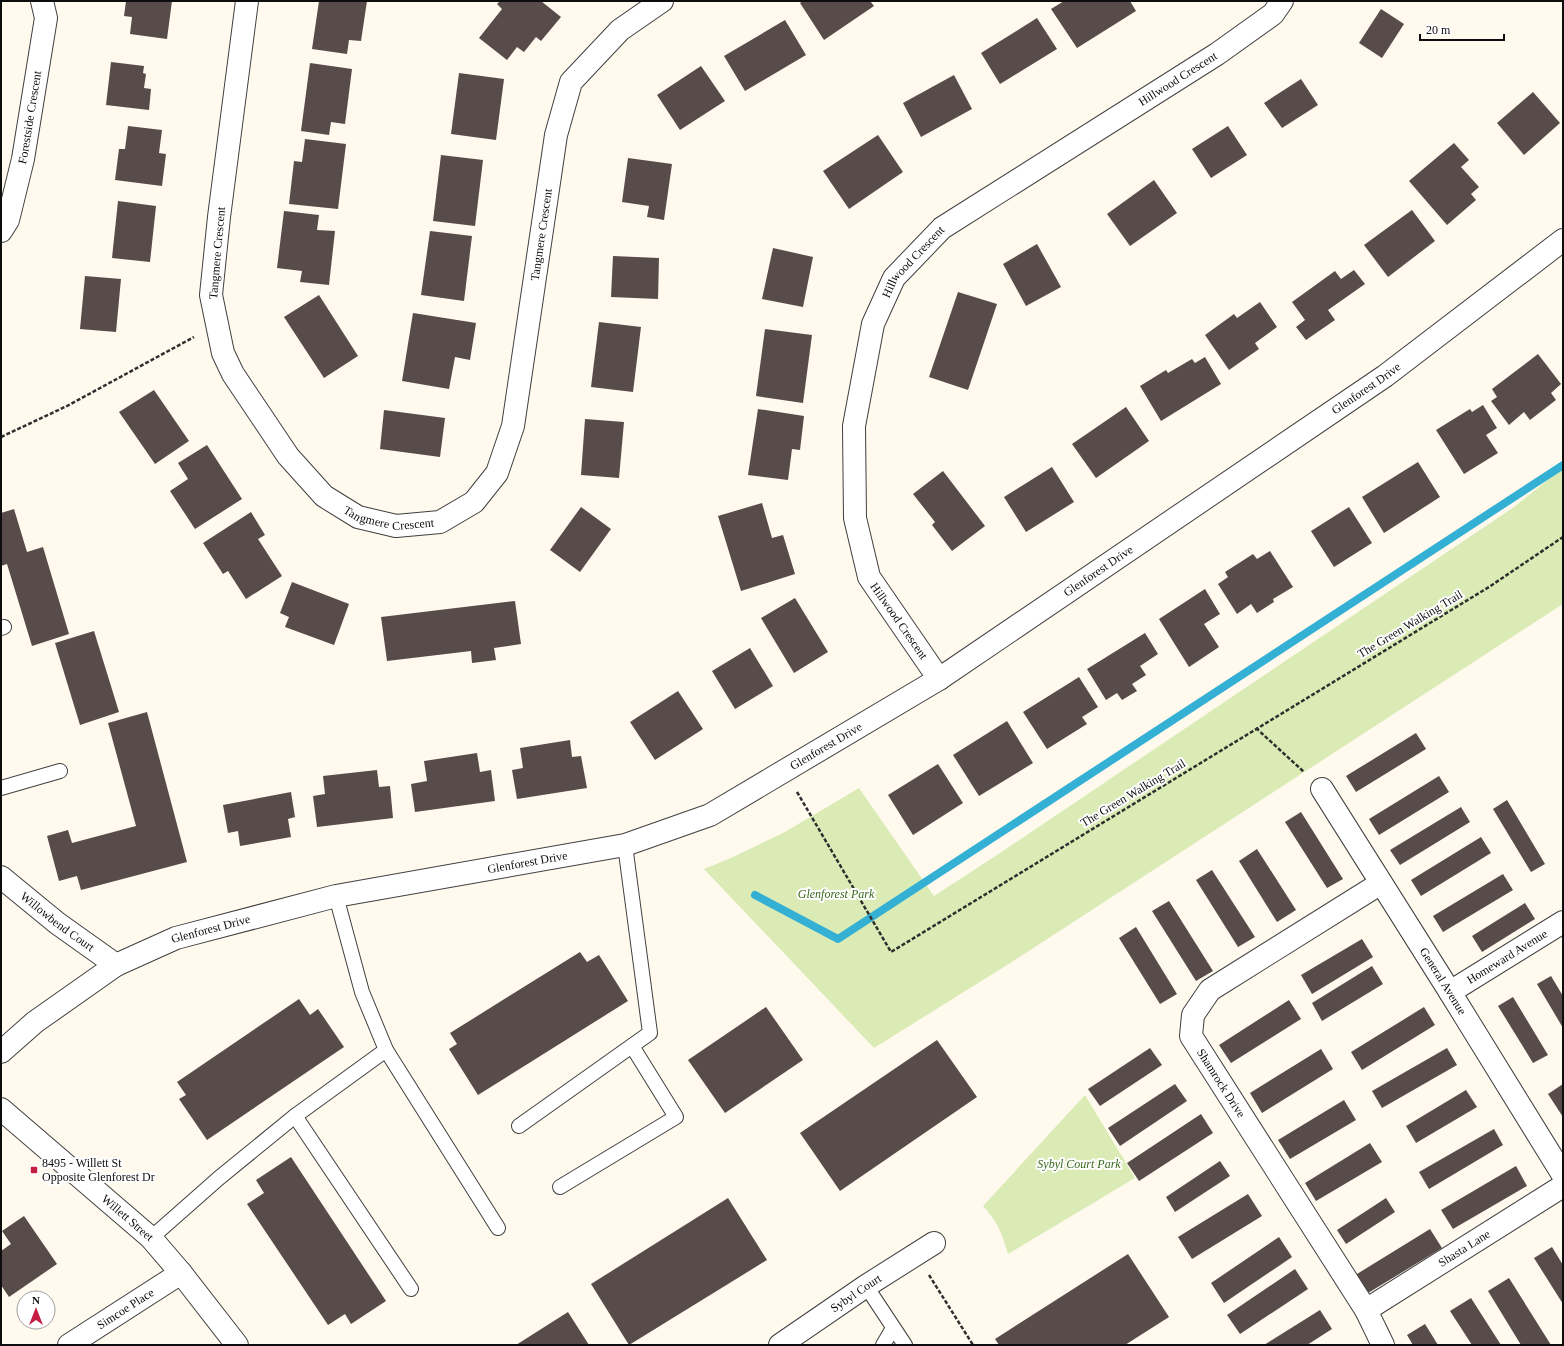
<svg xmlns="http://www.w3.org/2000/svg" width="1564" height="1346" viewBox="0 0 1564 1346" font-family="'Times New Roman',serif">
<style>
.green{fill:#dbebb5}
.lines{fill:none;stroke-linecap:round;stroke-linejoin:round}
.stream{stroke:#33b0d4;stroke-width:8}
.building{fill:#574c49}
.service-casing{stroke:#404040;stroke-width:16}
.minor-casing{stroke:#404040;stroke-width:24}
.tertiary-casing{stroke:#404040;stroke-width:24}
.path{stroke:#2f2f2f;stroke-width:2.5;stroke-dasharray:4 2;stroke-linecap:butt}
.service{stroke:#fff;stroke-width:14}
.minor{stroke:#fff;stroke-width:22}
.tertiary{stroke:#fff;stroke-width:22}
.poi-dot{fill:#c51e43;stroke:#fff;stroke-width:1.5}
.labels{text-anchor:middle;dominant-baseline:central;stroke-width:4;stroke-linejoin:round;paint-order:stroke}
.street-label{font-size:12px;fill:#0d0d0d;stroke:#fff}
.park-label{font-size:12px;font-style:italic;fill:#38681a;stroke:#fff}
.poi-label{font-size:12px;fill:#0d0d0d;stroke:#fff;text-anchor:start}
</style>
<rect width="100%" height="100%" fill="#fff9ee"/>
<g class="green">
<polygon points="1563,468 1563,604 1007,965 874,1048 704,869 731,858 785,832 859,788 934,896 997,855 1514,507"/>
<path d="M1085 1095 1135 1178 1008 1254C1002 1233 998 1223 983 1206Z"/>
</g>
<g class="lines">
<polyline class="stream" points="755,895 838,939 1563,465"/>
</g>
<g class="building">
<polygon points="126,1 172,1 167,39 130,34 132,17 124,16"/>
<polygon points="319,1 367,1 361,41 349,40 347,54 312,49"/>
<polygon points="500,1 541,1 561,17 541,41 536,37 524,52 517,47 507,60 479,38 502,9 497,4"/>
<polygon points="803,1 870,1 874,6 824,40 800,3"/>
<polygon points="1064,1 1130,1 1136,11 1077,48 1051,9"/>
<polygon points="1381,9 1404,24 1382,58 1359,43"/>
<polygon points="1037,18 1057,49 1000,84 981,53"/>
<polygon points="785,20 806,55 745,91 724,56"/>
<polygon points="111,62 144,66 143,73 146,74 144,88 151,89 149,110 106,105"/>
<polygon points="310,63 352,69 345,124 331,122 329,135 301,131"/>
<polygon points="701,66 725,101 680,130 657,95"/>
<polygon points="459,73 504,79 496,140 451,134"/>
<polygon points="954,75 972,109 921,137 903,103"/>
<polygon points="1301,79 1318,105 1282,128 1264,103"/>
<polygon points="1533,92 1560,123 1524,155 1497,123"/>
<polygon points="128,126 162,130 159,153 166,154 162,186 115,180 119,149 125,149"/>
<polygon points="1228,126 1247,155 1211,178 1192,149"/>
<polygon points="878,135 903,172 849,209 823,171"/>
<polygon points="305,139 346,144 338,209 289,204 294,161 302,162"/>
<polygon points="1454,143 1469,160 1461,167 1479,187 1471,194 1476,200 1447,225 1409,181"/>
<polygon points="441,155 483,160 475,226 433,221"/>
<polygon points="628,158 672,164 664,220 647,217 649,206 622,202"/>
<polygon points="1154,180 1177,213 1130,246 1107,214"/>
<polygon points="118,201 156,206 150,262 112,258"/>
<polygon points="1412,210 1435,241 1388,277 1364,245"/>
<polygon points="284,211 319,215 317,230 335,231 329,285 300,282 302,271 277,268"/>
<polygon points="430,231 472,236 464,301 421,295"/>
<polygon points="1037,244 1061,287 1026,306 1003,264"/>
<polygon points="773,248 813,257 803,307 762,299"/>
<polygon points="613,256 659,258 658,299 611,297"/>
<polygon points="1354,270 1365,284 1328,310 1335,320 1306,340 1296,327 1305,320 1292,302 1335,271 1341,279"/>
<polygon points="85,276 121,279 116,332 80,329"/>
<polygon points="958,292 997,304 968,390 929,377"/>
<polygon points="319,295 358,356 324,378 284,317"/>
<polygon points="1260,302 1277,327 1255,343 1259,349 1229,370 1205,335 1234,314 1237,318"/>
<polygon points="413,313 476,323 470,360 455,357 449,389 402,381"/>
<polygon points="599,322 641,327 633,392 591,387"/>
<polygon points="765,329 812,335 803,403 756,396"/>
<polygon points="1538,354 1561,384 1551,393 1556,400 1530,420 1524,412 1509,425 1491,401 1497,397 1492,389"/>
<polygon points="1205,357 1221,384 1161,421 1140,386 1166,370 1168,373 1192,359 1195,363"/>
<polygon points="154,390 189,441 155,464 119,412"/>
<polygon points="1483,405 1497,428 1486,435 1498,453 1464,474 1436,430 1470,409 1472,412"/>
<polygon points="1126,407 1149,441 1096,478 1072,444"/>
<polygon points="758,409 804,416 800,450 792,449 788,480 748,475"/>
<polygon points="384,410 445,418 440,457 380,449"/>
<polygon points="585,419 624,422 619,478 581,475"/>
<polygon points="207,445 242,499 195,529 170,491 188,479 178,463"/>
<polygon points="1418,462 1440,497 1384,533 1362,497"/>
<polygon points="1052,467 1074,502 1026,532 1004,497"/>
<polygon points="943,471 985,526 952,551 932,525 935,522 913,494"/>
<polygon points="762,503 772,538 783,535 795,574 741,591 718,516"/>
<polygon points="581,507 611,529 580,572 550,550"/>
<polygon points="1349,507 1372,543 1334,567 1311,531"/>
<polygon points="14,509 27,552 43,547 69,634 32,646 7,564 1,566 1,513"/>
<polygon points="251,512 265,535 258,539 282,576 246,599 228,571 223,574 203,543"/>
<polygon points="1270,551 1293,587 1273,599 1274,602 1257,613 1251,604 1237,614 1218,584 1228,577 1225,572 1253,554 1257,559"/>
<polygon points="292,582 349,604 334,645 285,627 289,617 280,613"/>
<polygon points="1205,589 1220,614 1204,624 1219,647 1189,667 1159,619"/>
<polygon points="795,598 828,652 794,673 761,618"/>
<polygon points="515,601 521,644 494,648 496,660 472,663 471,651 387,661 381,617"/>
<polygon points="94,631 119,712 80,725 55,643"/>
<polygon points="1145,633 1158,654 1140,666 1146,675 1132,684 1137,691 1122,700 1117,693 1106,700 1087,669"/>
<polygon points="750,648 773,686 735,709 712,671"/>
<polygon points="1079,677 1098,707 1082,717 1087,724 1047,749 1023,712"/>
<polygon points="678,691 703,729 655,760 630,722"/>
<polygon points="147,712 187,862 81,890 77,876 59,881 47,836 68,830 72,843 136,826 108,723"/>
<polygon points="1007,721 1033,763 979,796 953,755"/>
<polygon points="1416,733 1426,749 1356,792 1346,776"/>
<polygon points="570,740 572,757 581,756 587,788 517,799 512,770 523,768 520,748"/>
<polygon points="477,753 480,772 491,770 495,801 415,812 411,784 427,781 424,761"/>
<polygon points="938,764 963,803 913,835 888,795"/>
<polygon points="377,770 379,787 390,786 393,818 317,827 313,796 325,794 323,776"/>
<polygon points="1439,776 1449,792 1379,835 1369,819"/>
<polygon points="291,792 295,817 288,819 291,837 240,846 238,831 228,833 223,805"/>
<polygon points="1507,800 1545,864 1531,872 1493,809"/>
<polygon points="1461,807 1470,822 1400,865 1390,850"/>
<polygon points="1301,812 1343,879 1327,888 1285,822"/>
<polygon points="1481,837 1491,853 1421,896 1411,880"/>
<polygon points="1257,849 1296,910 1277,922 1239,861"/>
<polygon points="1212,870 1255,937 1238,947 1196,880"/>
<polygon points="1503,874 1513,890 1443,932 1433,916"/>
<polygon points="1169,901 1213,971 1196,981 1152,911"/>
<polygon points="1525,903 1535,919 1482,952 1472,936"/>
<polygon points="1136,927 1177,994 1160,1004 1119,938"/>
<polygon points="1362,939 1373,957 1312,994 1301,975"/>
<polygon points="580,952 587,962 599,955 628,1001 478,1095 449,1049 457,1044 450,1033"/>
<polygon points="1372,966 1383,984 1322,1021 1312,1003"/>
<polygon points="1551,976 1563,996 1563,1028 1537,984"/>
<polygon points="1513,997 1548,1055 1533,1063 1498,1006"/>
<polygon points="299,999 310,1015 318,1009 344,1047 207,1140 179,1099 186,1095 177,1082"/>
<polygon points="1289,1000 1301,1019 1231,1063 1219,1045"/>
<polygon points="766,1007 803,1060 725,1113 688,1060"/>
<polygon points="1424,1007 1435,1025 1362,1070 1351,1052"/>
<polygon points="937,1040 977,1097 840,1191 800,1133"/>
<polygon points="1150,1048 1162,1065 1100,1106 1088,1089"/>
<polygon points="1447,1048 1457,1065 1382,1108 1372,1091"/>
<polygon points="1321,1049 1333,1069 1262,1113 1250,1093"/>
<polygon points="1175,1084 1187,1101 1120,1146 1108,1128"/>
<polygon points="1563,1084 1563,1117 1548,1094"/>
<polygon points="1466,1090 1477,1107 1416,1143 1406,1126"/>
<polygon points="1344,1100 1356,1120 1290,1159 1278,1140"/>
<polygon points="1201,1114 1213,1133 1139,1181 1127,1163"/>
<polygon points="1494,1129 1503,1145 1429,1189 1419,1172"/>
<polygon points="1370,1143 1382,1162 1316,1201 1305,1183"/>
<polygon points="291,1157 386,1301 351,1324 345,1314 328,1325 247,1204 264,1193 256,1180"/>
<polygon points="1220,1161 1230,1176 1175,1212 1166,1197"/>
<polygon points="1516,1166 1527,1186 1453,1229 1441,1210"/>
<polygon points="1248,1194 1262,1216 1192,1259 1178,1237"/>
<polygon points="728,1198 767,1260 629,1345 591,1284"/>
<polygon points="1386,1198 1395,1212 1346,1244 1337,1230"/>
<polygon points="24,1216 57,1264 9,1297 1,1285 1,1251 11,1244 2,1231"/>
<polygon points="1430,1229 1442,1248 1368,1293 1357,1274"/>
<polygon points="1279,1237 1292,1257 1224,1303 1211,1283"/>
<polygon points="1552,1247 1563,1265 1563,1304 1534,1258"/>
<polygon points="1128,1254 1169,1317 1125,1345 999,1345 995,1339"/>
<polygon points="1295,1269 1308,1289 1240,1334 1227,1315"/>
<polygon points="1509,1278 1551,1345 1521,1345 1488,1291"/>
<polygon points="1471,1298 1501,1345 1472,1345 1450,1311"/>
<polygon points="1320,1310 1332,1329 1307,1345 1264,1345"/>
<polygon points="568,1312 589,1345 516,1345"/>
<polygon points="1425,1324 1438,1345 1413,1345 1407,1335"/>
</g>
<g class="lines">
<g class="service-casing">
<g id="service">
<polyline points="1,628 4,627"/>
<polyline points="1,788 60,771"/>
<polyline points="336,896 362,992 386,1050 498,1228"/>
<polyline points="386,1050 295,1116 411,1289"/>
<polyline points="519,1126 650,1033 625,845"/>
<polyline points="560,1187 676,1117 632,1046"/>
<polyline points="151,1238 219,1178 295,1116"/>
<polyline points="866,1286 905,1345"/>
<polyline points="883,1345 893,1328"/>
</g>
</g>
<g class="minor-casing">
<g id="minor">
<path id="s1" d="M247 1 219 217 211 295 223 353 233 374 288 456 324 496 358 517 396 526 440 522 474 502 497 473 513 426 556 135 571 82 620 30 662 1"/>
<path id="s2" d="M1 231 8 220 23 159 46 18 42 1"/>
<path id="s3" d="M939 679 869 577 855 518 854 426 873 324 894 278 942 228 1217 54 1273 14 1282 1"/>
<path id="s4" d="M1322 789 1450 992 1563 1175"/>
<path id="s5" d="M1 877 57 923 116 965"/>
<path id="s6" d="M1381 883 1210 990 1193 1015 1191 1036 1366 1310 1383 1345"/>
<path id="s7" d="M1450 992 1563 922"/>
<path id="s8" d="M1366 1310 1563 1186"/>
<path id="s9" d="M69 1345 181 1273"/>
<path id="s10" d="M780 1345 866 1286 934 1243"/>
</g>
</g>
<g class="tertiary-casing">
<g id="tertiary">
<path id="s11" d="M1 1052 35 1022 116 965 176 938 336 896 625 845 710 815 939 679 1385 376 1563 240"/>
<path id="s12" d="M1 1109 151 1238 181 1273 237 1345"/>
</g>
</g>
<g class="path">
<polyline points="1,437 67,406 194,337"/>
<polyline points="1256,728 1304,772"/>
<polyline points="797,792 891,952 1489,587 1563,537"/>
<polyline points="929,1275 973,1345"/>
</g>
<use href="#service" class="service"/>
<use href="#minor" class="minor"/>
<use href="#tertiary" class="tertiary"/>
</g>
<rect class="poi-dot" x="30" y="1166" width="8" height="8" rx="2"/>
<g class="labels">
<g class="street-label">
<text stroke="none"><textPath href="#s3" startOffset="779">Hillwood Crescent</textPath></text>
<text stroke="none"><textPath href="#s2" startOffset="118">Forestside Crescent</textPath></text>
<text stroke="none"><textPath href="#s1" startOffset="974">Tangmere Crescent</textPath></text>
<text transform="translate(217 253) rotate(-85)">Tangmere Crescent</text>
<text stroke="none"><textPath href="#s3" startOffset="455">Hillwood Crescent</textPath></text>
<text stroke="none"><textPath href="#s11" startOffset="1542">Glenforest Drive</textPath></text>
<text stroke="none"><textPath href="#s1" startOffset="602">Tangmere Crescent</textPath></text>
<text stroke="none"><textPath href="#s11" startOffset="1218">Glenforest Drive</textPath></text>
<text transform="translate(899 621) rotate(55)">Hillwood Crescent</text>
<text transform="translate(1410 624) rotate(-31)">The Green Walking Trail</text>
<text stroke="none"><textPath href="#s11" startOffset="894">Glenforest Drive</textPath></text>
<text transform="translate(1133 793) rotate(-31)">The Green Walking Trail</text>
<text stroke="none"><textPath href="#s11" startOffset="570">Glenforest Drive</textPath></text>
<text stroke="none"><textPath href="#s5" startOffset="72">Willowbend Court</textPath></text>
<text stroke="none"><textPath href="#s11" startOffset="246">Glenforest Drive</textPath></text>
<text stroke="none"><textPath href="#s7" startOffset="67">Homeward Avenue</textPath></text>
<text stroke="none"><textPath href="#s4" startOffset="227">General Avenue</textPath></text>
<text stroke="none"><textPath href="#s6" startOffset="309">Shamrock Drive</textPath></text>
<text stroke="none"><textPath href="#s12" startOffset="167">Willett Street</textPath></text>
<text stroke="none"><textPath href="#s8" startOffset="116">Shasta Lane</textPath></text>
<text stroke="none"><textPath href="#s10" startOffset="92">Sybyl Court</textPath></text>
<text stroke="none"><textPath href="#s9" startOffset="67">Simcoe Place</textPath></text>
</g>
<g class="park-label">
<text x="836" y="894">Glenforest Park</text>
<text x="1079" y="1164">Sybyl Court Park</text>
</g>
<g class="poi-label">
<text x="42" y="1163">8495 - Willett St<tspan x="42" dy="14">Opposite Glenforest Dr</tspan></text>
</g>
</g>
<rect width="1564" height="1346" fill="none" stroke="#0d0d0d" stroke-width="4"/>
<g transform="translate(36 1310)"><circle r="19" fill="#ffffff" stroke="#9e9e9e"/>
<path d="M0-3L7 15L0 10L-7 15Z" fill="#c51e43"/>
<text y="-6" font-size="11" font-weight="bold" text-anchor="middle" fill="#0d0d0d">N</text>
</g>
<path d="M1420 34v6h84v-6" fill="none" stroke="#0d0d0d" stroke-width="2"/>
<text x="1426" y="34" font-size="12" fill="#0d0d0d" stroke="#ffffff" stroke-width="3" paint-order="stroke">20 m</text>
</svg>
